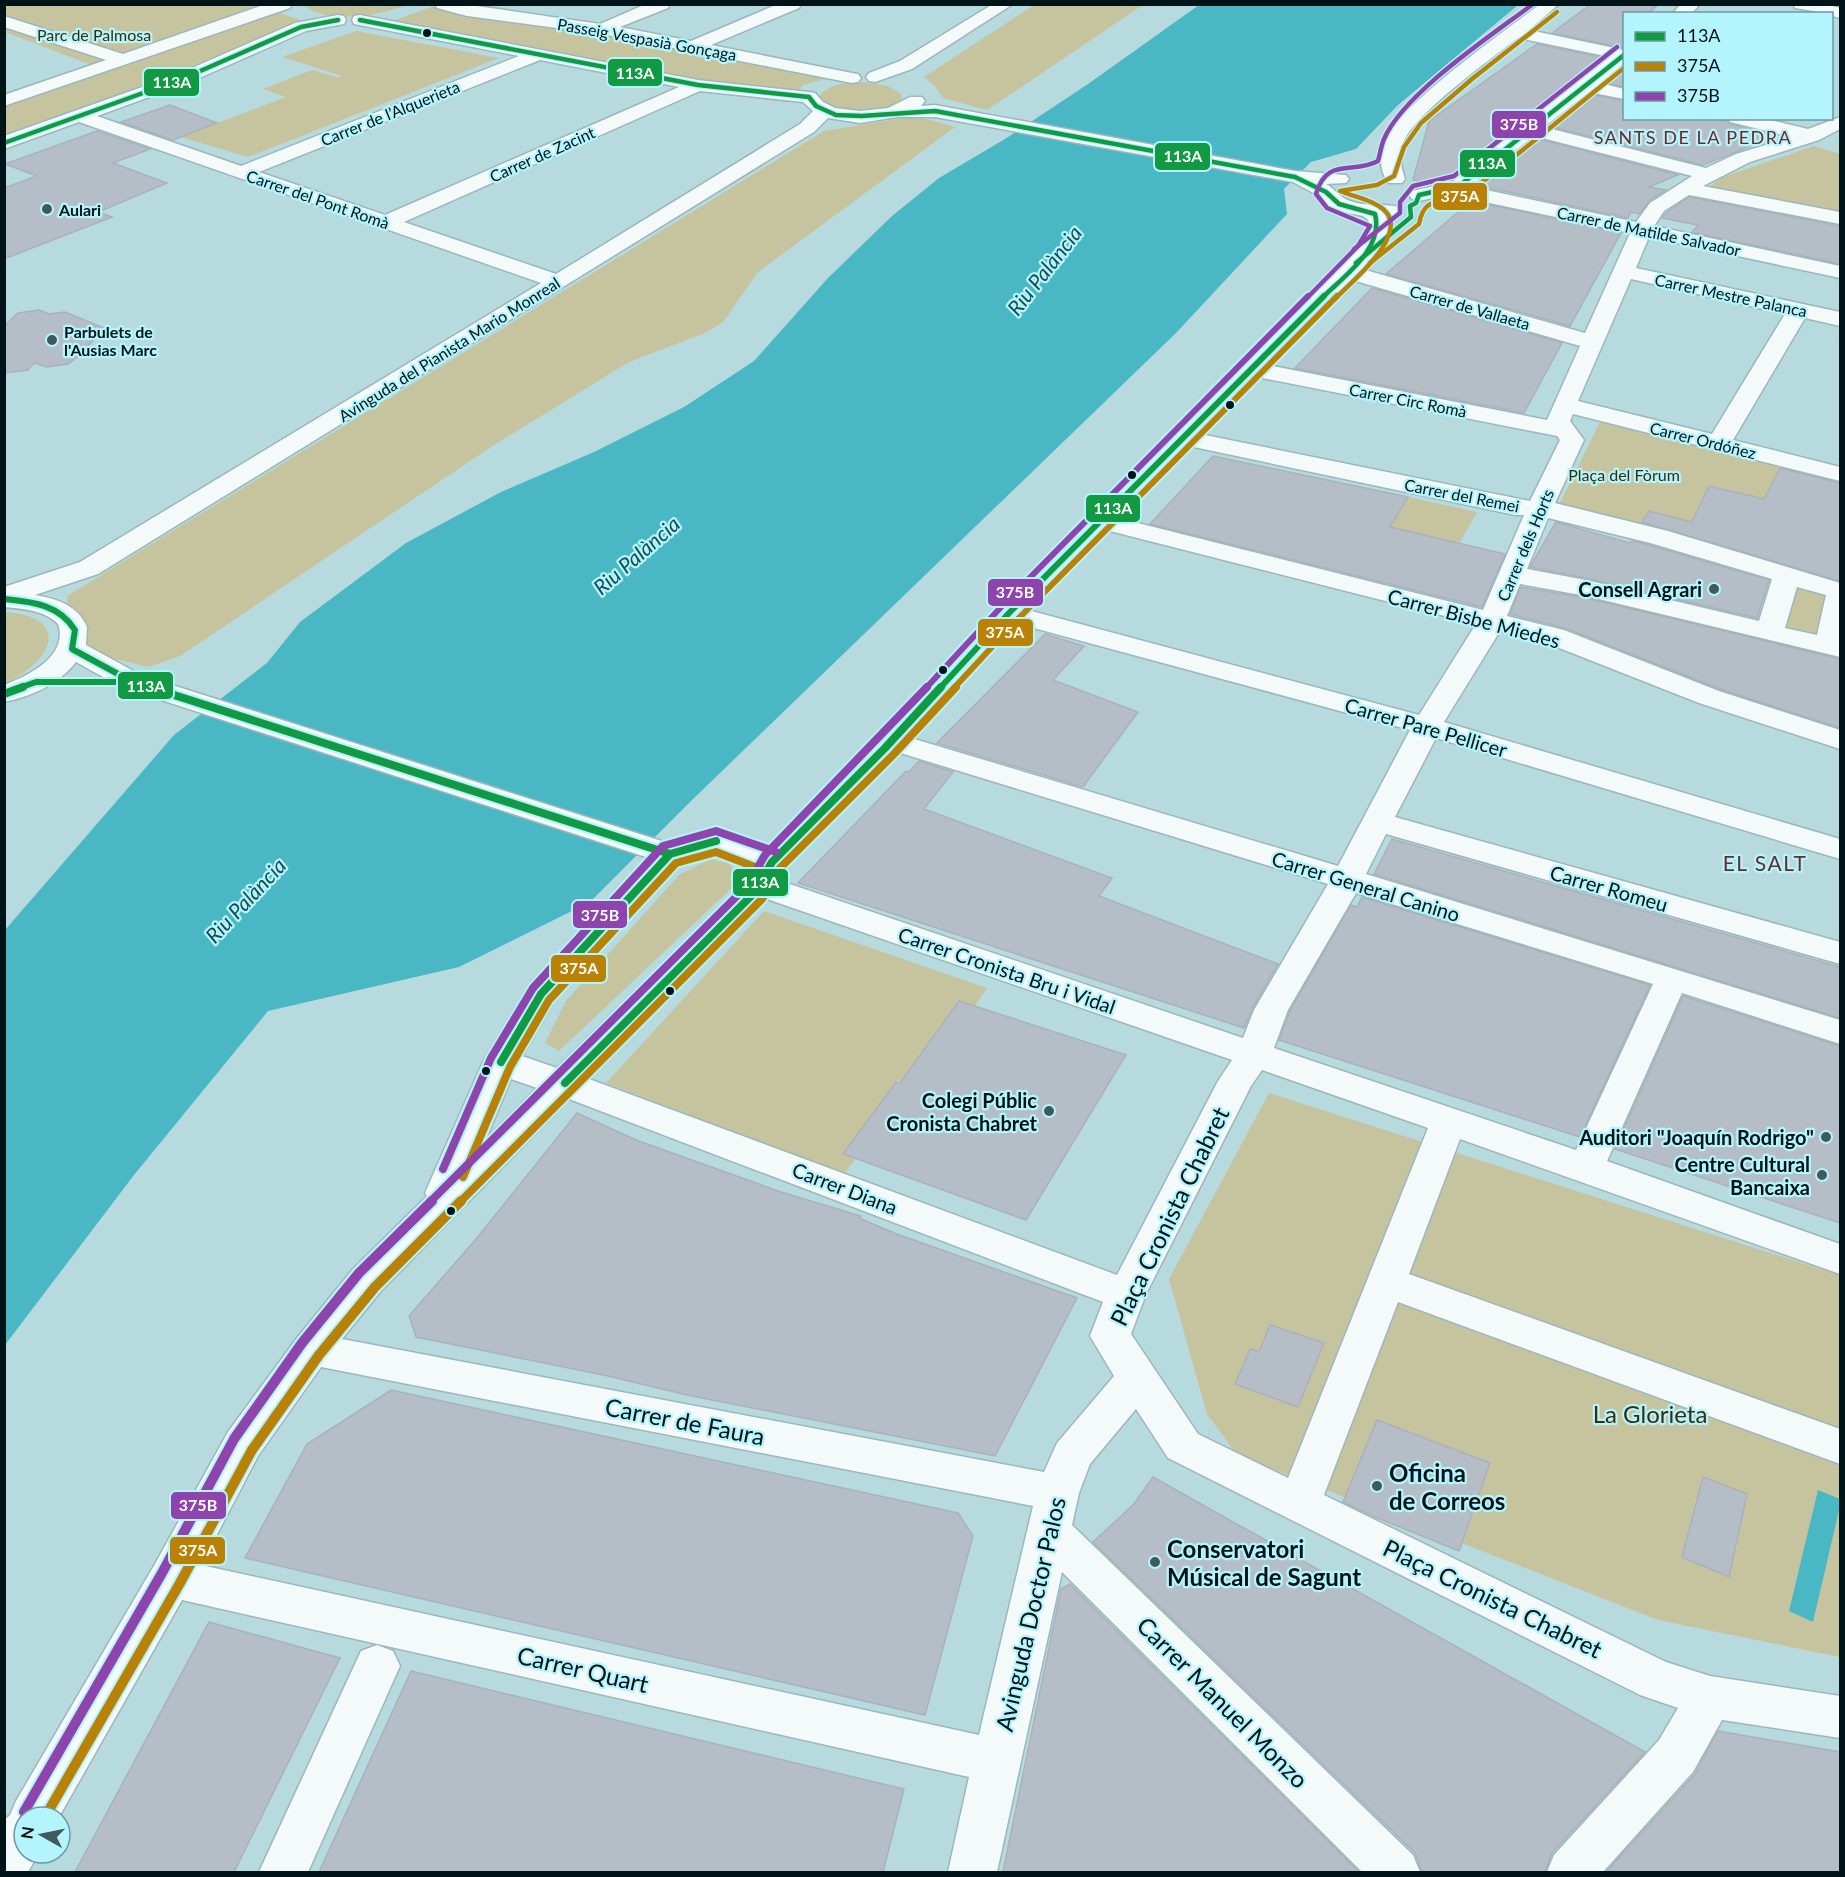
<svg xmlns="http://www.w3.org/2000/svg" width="1845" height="1877" viewBox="0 0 1845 1877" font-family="Lato,sans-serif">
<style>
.green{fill:#c6c49f}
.water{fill:#4ab8c4}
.building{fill:#b5bec7;stroke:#a9b2bb;stroke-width:1.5}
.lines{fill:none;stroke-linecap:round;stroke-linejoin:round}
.minor-casing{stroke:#9cb7bb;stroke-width:3}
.minor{fill:#f4f9fa;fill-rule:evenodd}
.bus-1-far2-casing{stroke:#b3f4fd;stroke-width:7}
.bus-1-far1-casing{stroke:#b3f4fd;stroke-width:10}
.bus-1-casing{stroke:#b3f4fd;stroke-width:12}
.bus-2-far3-casing{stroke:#b3f4fd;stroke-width:7}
.bus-2-far2-casing{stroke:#b3f4fd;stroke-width:10}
.bus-2-far1-casing{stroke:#b3f4fd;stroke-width:12}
.bus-2-casing{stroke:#b3f4fd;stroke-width:14}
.bus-3-far3-casing{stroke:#b3f4fd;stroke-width:7}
.bus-3-far2-casing{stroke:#b3f4fd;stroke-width:10}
.bus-3-far1-casing{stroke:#b3f4fd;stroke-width:12}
.bus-3-casing{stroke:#b3f4fd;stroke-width:14}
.bus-1-far2{stroke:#119a43;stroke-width:4.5}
.bus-1-far1{stroke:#119a43;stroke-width:6}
.bus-1{stroke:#119a43;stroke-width:8}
.bus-2-far3{stroke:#b98206;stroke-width:4.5}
.bus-2-far2{stroke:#b98206;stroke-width:6}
.bus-2-far1{stroke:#b98206;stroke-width:8}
.bus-2{stroke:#b98206;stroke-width:10}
.bus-3-far3{stroke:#8e44ad;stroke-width:4.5}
.bus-3-far2{stroke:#8e44ad;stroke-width:6}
.bus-3-far1{stroke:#8e44ad;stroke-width:8}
.bus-3{stroke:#8e44ad;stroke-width:10}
.bus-dot{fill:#001417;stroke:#b3f4fd;stroke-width:2}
.poi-dot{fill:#40595d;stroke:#b3f4fd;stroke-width:2}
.labels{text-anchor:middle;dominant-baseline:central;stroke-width:4.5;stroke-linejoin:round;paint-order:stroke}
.far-park-label{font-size:16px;fill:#3c2d07;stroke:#b3f4fd}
.far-street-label{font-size:16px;fill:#001417;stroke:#b3f4fd}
.far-poi-label{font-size:16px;font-weight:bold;fill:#001417;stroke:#b3f4fd;text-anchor:start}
.far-neighbourhood-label{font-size:18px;letter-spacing:1.5px;fill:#6f2925;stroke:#b3f4fd}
.poi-label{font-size:20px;font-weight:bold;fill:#001417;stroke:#b3f4fd;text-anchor:end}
.street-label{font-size:20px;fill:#001417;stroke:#b3f4fd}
.water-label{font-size:21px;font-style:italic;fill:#154c52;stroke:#b3f4fd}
.neighbourhood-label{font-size:21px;letter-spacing:1.5px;fill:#6f2925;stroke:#b3f4fd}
.near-street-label{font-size:24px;fill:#001417;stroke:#b3f4fd}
.near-park-label{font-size:24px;fill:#3c2d07;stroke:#b3f4fd}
.near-poi-label{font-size:24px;font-weight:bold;fill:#001417;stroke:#b3f4fd;text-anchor:start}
.line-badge{stroke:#b3f4fd;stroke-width:2}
.badge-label{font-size:16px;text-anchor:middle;font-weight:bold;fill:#fff}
</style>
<rect width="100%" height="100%" fill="#b7dadf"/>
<g class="green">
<polygon points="4,5 255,5 247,11 94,66 5,32"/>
<path d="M303 5H407C378 16 329 25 303 5Z"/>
<polygon points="1034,5 1143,5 987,110 943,98 935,86 924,77"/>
<polygon points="434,6 457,12 599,34 829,78 803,85 799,91 700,81 390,22"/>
<polygon points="274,11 307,22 278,30 161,83 5,138 4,106"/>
<polygon points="356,31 499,58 248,157 181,137 286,97 263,89 312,70 337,77 342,76 282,57"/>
<path d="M863 82 888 86 901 94 902 99C889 115 847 115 829 107 825 106 822 101 819 98 826 83 849 83 863 82Z"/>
<polygon points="916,116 955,127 758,272 723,322 705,333 629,362 491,447 180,656 149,667 72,649 67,596 824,131"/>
<polygon points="1814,146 1840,154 1840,214 1709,188 1720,178"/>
<polygon points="1600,422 1782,464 1765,499 1709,486 1698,509 1702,524 1649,511 1639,529 1559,505"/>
<polygon points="1408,497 1477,512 1459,544 1386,527"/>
<polygon points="1787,575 1840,591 1828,646 1770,632"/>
<path d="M4 612C73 616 53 662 5 683Z"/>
<polygon points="711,859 730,864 738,882 559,1051 545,1043 566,1001 679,875"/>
<polygon points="764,911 987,988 975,1006 959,1001 917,1059 966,1077 953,1100 897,1080 843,1154 855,1159 844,1174 606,1083"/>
<polygon points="1269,1093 1840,1275 1840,1657 1658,1620 1237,1455 1207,1414 1169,1279"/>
</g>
<g class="water">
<polygon points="1199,5 1518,5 1398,105 1356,149 1311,162 1284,189 1287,214 1176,333 691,801 590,902 459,967 268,1011 134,1175 5,1345 5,930 174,735 267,663 300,622 406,543 501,492 594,452 684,407 754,361 828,278 892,216 939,178 1005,139 1088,84"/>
<polygon points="1818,1490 1840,1499 1840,1506 1813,1622 1789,1611"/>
</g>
<g class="building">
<polygon points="1591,4 1659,4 1648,14 1624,14 1624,48 1552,33"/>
<polygon points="1537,44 1605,58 1451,180 1435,184 1413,180 1429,121"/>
<polygon points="1624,66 1624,87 1605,82"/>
<polygon points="1590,94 1624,101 1624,118 1726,118 1729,124 1776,136 1703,165 1549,126"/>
<polygon points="170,105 217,123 173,140 121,122"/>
<polygon points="97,131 150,149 113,163 167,183 98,212 112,217 4,259 4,188 37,176 5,164"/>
<polygon points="1535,138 1678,175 1649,187 1666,190 1649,201 1639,214 1631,212 1628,218 1476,185"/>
<polygon points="1689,197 1840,226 1840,264 1692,232 1698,225 1662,218 1666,213"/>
<polygon points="1471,201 1621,233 1570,326 1386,274"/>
<polygon points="1372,288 1562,343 1524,413 1295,368"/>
<polygon points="39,310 49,314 65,312 104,328 81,354 68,364 47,367 34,363 28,370 4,373 4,326 18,313"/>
<polygon points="1213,456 1408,497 1390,527 1505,554 1482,607 1150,524"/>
<polygon points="1780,468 1840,483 1840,581 1642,522 1649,511 1692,522 1709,486 1764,499"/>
<polygon points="1556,522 1630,543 1632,541 1649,545 1769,580 1757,618 1586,578 1530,567"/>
<polygon points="1521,587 1586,598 1840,659 1840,728 1720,689 1565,628 1510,614"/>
<polygon points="1045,634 1084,646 1053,680 1138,712 1083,787 937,743"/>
<polygon points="919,761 953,772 924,809 1112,878 1099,896 1278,964 1252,1009 1244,1028 798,883 906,771 909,772"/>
<polygon points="1392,839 1840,967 1840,1018 1374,874"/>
<polygon points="1362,897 1650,985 1580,1137 1279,1040 1290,1011 1351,905 1357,907"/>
<polygon points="1683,996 1840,1046 1840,1223 1615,1149"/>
<polygon points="959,1001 1126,1055 1026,1220 843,1154 896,1082 900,1083"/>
<polygon points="577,1113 636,1140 781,1192 861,1216 859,1218 894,1233 1077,1298 995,1456 687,1395 608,1376 416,1337 409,1316 476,1239"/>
<polygon points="1270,1325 1324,1343 1298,1407 1235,1384 1250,1349 1259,1352"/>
<polygon points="391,1390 958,1513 973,1536 925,1715 245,1558 307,1444"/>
<polygon points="1377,1420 1490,1463 1459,1551 1375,1517 1343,1502"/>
<polygon points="1153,1477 1192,1499 1645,1752 1552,1853 1545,1872 1422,1872 1415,1853 1093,1542 1133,1505"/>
<polygon points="1703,1477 1747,1494 1729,1577 1682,1557"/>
<polygon points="1070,1584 1359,1872 1003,1872 1061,1589"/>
<polygon points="209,1622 340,1658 234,1872 75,1872"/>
<polygon points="411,1671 904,1789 883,1872 319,1872"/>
<polygon points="1718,1731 1840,1752 1840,1872 1606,1872 1695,1774"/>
</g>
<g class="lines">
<g class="minor-casing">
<g id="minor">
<polygon points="266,4 292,4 290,8 4,106 4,95 106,60 4,27 4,16 123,54"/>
<polygon points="435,4 463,4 600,24 646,4 670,4 668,8 620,27 691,41 778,4 801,4 799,8 711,45 852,73 858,74 861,78 858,82 852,83 602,34 467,16 437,8"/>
<polygon points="993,4 1013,4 912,69 875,82 869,81 866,77 869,73 900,61"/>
<path d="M1540 4H1559L1529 30 1624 50V63L1600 83 1624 89V99L1589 92 1544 127 1706 168 1736 154 1791 137 1730 122 1728 118H1762L1808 129 1840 117V129L1819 140 1750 162 1703 186 1840 212V224L1689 195 1664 211 1654 226 1840 266V278L1649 237 1636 268 1840 312V326L1805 318 1733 440 1840 467V481L1573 414 1570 421 1584 440 1555 503 1668 531 1840 583V657L1586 596 1520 584 1507 616 1564 630 1719 691 1840 730V749L1699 703 1544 642 1500 631 1444 722 1840 839V859L1436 738 1395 817 1840 942V964L1386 834 1366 874 1840 1020V1044L1682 993 1607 1161 1840 1244V1274L1460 1139 1409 1274 1840 1429V1464L1398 1302 1324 1495 1666 1662 1710 1676 1840 1696V1738L1722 1720 1693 1772 1603 1872H1547L1554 1855 1659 1740 1678 1708 1640 1695 1168 1458 1136 1409 1090 1464 1079 1493 1072 1525 1413 1855 1420 1872H1362L1062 1572 997 1872H948L969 1777 182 1600 59 1817H24V1853H39L28 1872H4V1820L10 1815 16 1801 155 1564 228 1432 297 1338 353 1269 427 1196 425 1193 483 1062 529 986 649 858 121 687 76 662C58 685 32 696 4 702V685C28 676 69 656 58 624 44 610 24 609 4 607V587L80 562 541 283 79 122 4 149V136L176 75 295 23 338 15 344 16 346 20 344 24 306 31 188 83 97 116 241 166 519 56 354 24 352 20 354 16 360 15 698 80 809 92 815 93 823 102 835 108 860 111 888 108 910 97H922L925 101 921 106 935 105 1295 171 1346 175 1349 179 1346 183 1326 184C1335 189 1340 198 1350 201 1366 207 1383 203 1399 207L1402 211 1399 215 1388 217 1391 229 1376 252 1362 269 1585 333 1630 233 1471 199 1456 193 1419 201 1412 199 1409 195 1412 191 1452 182 1610 57 1518 38C1492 58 1413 115 1403 143 1399 156 1401 167 1405 179L1402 183H1388C1380 171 1379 157 1384 143 1397 106 1505 31 1540 4ZM540 60 679 87 385 215 259 172ZM700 91 803 102 813 111 800 124 556 274 404 222ZM897 117H935L1293 182 1319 196 1326 205 1339 211 1363 216 1368 220 1371 229 1340 267 999 607 875 742 767 849 716 831 671 844 141 675 86 645 87 627C78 605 57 599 35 595L98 574 814 132 828 118 860 123ZM1534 136 1692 176 1650 203 1636 222 1477 188 1472 185ZM1631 279 1785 314 1712 434 1578 401ZM1352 280 1580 346 1547 420 1268 365ZM1257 377 1557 436 1560 440 1530 501 1200 434ZM1189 446 1515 515H1524L1483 610 1118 518ZM1548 518 1650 543 1772 579 1759 621 1586 580 1527 569ZM1106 530 1476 624 1419 715 1028 610ZM1797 587 1826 595 1817 635 1785 628ZM1015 623 1410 730 1338 866 911 738ZM897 752 1328 884 1254 1010 1243 1038 778 880 785 867ZM714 851 754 866 742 886 557 1068 522 1056 554 1001 681 861ZM1356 893 1653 984 1576 1150 1274 1048 1288 1010ZM767 899 1232 1060 1218 1081 1117 1275 589 1079ZM1262 1070 1428 1128 1288 1478 1198 1434 1131 1334 1146 1294 1251 1086ZM511 1079 537 1088 486 1139ZM569 1099 1103 1302 1090 1336 1114 1376 1057 1443 1044 1472 342 1339 381 1291ZM321 1367 1033 1506 979 1735 201 1565 258 1456Z"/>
<polygon points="1681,4 1700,4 1691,14 1672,14"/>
<polygon points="1793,4 1825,4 1840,8 1840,18 1832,16 1832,14 1795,8"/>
<polygon points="377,1645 393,1651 400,1666 308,1872 259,1872 361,1651"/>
</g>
</g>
<use href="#minor" class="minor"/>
<g class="bus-1-far2-casing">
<g id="bus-1-far2">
<path d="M360 20 698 85 809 97 816 106 836 115 862 116 935 111 1295 177 1326 192 1339 204 1375 214C1384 249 1344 276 1322 298"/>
<polyline points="4,143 182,79 301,27 338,20"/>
<polyline points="1356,263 1411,217 1410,206 1416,203 1419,195 1459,186 1624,55"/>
</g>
</g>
<g class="bus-1-far1-casing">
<g id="bus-1-far1">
<path d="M4 599C32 602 59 604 75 630L72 649 131 681 154 688"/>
<polyline points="19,688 36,682 136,682"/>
<polyline points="940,688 1009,613 1324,296"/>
</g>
</g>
<g class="bus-1-casing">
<g id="bus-1">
<polyline points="149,687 670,854"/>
<polyline points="4,694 23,687"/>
<polyline points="501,1062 541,994 670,854 716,841"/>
<polyline points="565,1083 755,892 772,862 885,748 941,687"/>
</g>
</g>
<g class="bus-2-far3-casing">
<g id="bus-2-far3">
<path d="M1370 263 1419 224C1425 190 1448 208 1468 193 1521 153 1572 109 1624 68"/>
<path d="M1336 298C1352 281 1412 233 1383 209 1371 199 1354 197 1340 191L1377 185 1394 176 1404 147 1421 123 1472 79 1557 12"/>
</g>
</g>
<g class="bus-2-far2-casing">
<polyline id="bus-2-far2" points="954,688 1017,620 1337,296"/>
</g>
<g class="bus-2-far1-casing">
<g id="bus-2-far1">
<polyline points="463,1177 510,1067 549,1000 676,863 716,852 768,872"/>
<polyline points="460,1202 762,899 780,868 893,755 956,687"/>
</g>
</g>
<g class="bus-2-casing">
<polyline id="bus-2" points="45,1817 180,1583 252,1450 319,1355 375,1287 461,1201"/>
</g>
<g class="bus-3-far3-casing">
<g id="bus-3-far3">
<polyline points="1354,249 1400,213 1400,202 1413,186 1454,176 1617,47"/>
<path d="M1307 298 1358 246 1370 226 1327 208 1316 194C1327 156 1353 175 1378 161 1380 154 1381 146 1384 139 1404 93 1492 35 1533 4"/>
</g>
</g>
<g class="bus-3-far2-casing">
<polyline id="bus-3-far2" points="926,688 1002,606 1308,296"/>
</g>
<g class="bus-3-far1-casing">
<g id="bus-3-far1">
<polyline points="443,1169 491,1058 533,988 663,846 716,831 776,852"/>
<polyline points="430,1202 747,886 765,855 927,687"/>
</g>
</g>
<g class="bus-3-casing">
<polyline id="bus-3" points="24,1812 162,1573 234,1439 302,1343 359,1273 432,1201"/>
</g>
<use href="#bus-1-far2" class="bus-1-far2"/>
<use href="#bus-1-far1" class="bus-1-far1"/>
<use href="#bus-1" class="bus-1"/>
<use href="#bus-2-far3" class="bus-2-far3"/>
<use href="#bus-2-far2" class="bus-2-far2"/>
<use href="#bus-2-far1" class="bus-2-far1"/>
<use href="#bus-2" class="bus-2"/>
<use href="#bus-3-far3" class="bus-3-far3"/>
<use href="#bus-3-far2" class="bus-3-far2"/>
<use href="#bus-3-far1" class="bus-3-far1"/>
<use href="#bus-3" class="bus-3"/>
</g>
<g class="bus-dot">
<circle cx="427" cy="33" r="5"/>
<circle cx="1230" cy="405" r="5"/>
<circle cx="1132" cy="475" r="5"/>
<circle cx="943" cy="670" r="5"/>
<circle cx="670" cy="991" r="5"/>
<circle cx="486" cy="1071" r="5"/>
<circle cx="451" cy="1211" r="5"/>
</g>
<g class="poi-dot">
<circle cx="47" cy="209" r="6"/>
<circle cx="52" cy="340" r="6"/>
<circle cx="1714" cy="589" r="6"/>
<circle cx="1049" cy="1111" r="6"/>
<circle cx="1826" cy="1137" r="6"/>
<circle cx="1822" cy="1175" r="6"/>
<circle cx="1377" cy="1486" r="6"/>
<circle cx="1155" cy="1562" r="6"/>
</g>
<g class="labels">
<g class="far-park-label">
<text x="94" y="34">Parc de Palmosa</text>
<text x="1624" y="474">Plaça del Fòrum</text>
</g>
<g class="far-street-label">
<text transform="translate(647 39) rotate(10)">Passeig Vespasià Gonçaga</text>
<text transform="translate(390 113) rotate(-22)">Carrer de l’Alquerieta</text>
<text transform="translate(542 154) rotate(-24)">Carrer de Zacint</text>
<text transform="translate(318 199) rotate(19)">Carrer del Pont Romà</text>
<text transform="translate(1649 231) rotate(12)">Carrer de Matilde Salvador</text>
<text transform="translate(1731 295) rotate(12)">Carrer Mestre Palanca</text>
<text transform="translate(1470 307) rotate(16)">Carrer de Vallaeta</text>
<text transform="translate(449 349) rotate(-32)">Avinguda del Pianista Mario Monreal</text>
<text transform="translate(1408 400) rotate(11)">Carrer Circ Romà</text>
<text transform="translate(1703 440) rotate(14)">Carrer Ordóñez</text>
<text transform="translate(1462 495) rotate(11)">Carrer del Remei</text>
<text transform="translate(1525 545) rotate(-67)">Carrer dels Horts</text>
</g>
<g class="far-poi-label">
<text x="59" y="209">Aulari</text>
<text x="64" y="331">Parbulets de<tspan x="64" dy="18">l'Ausias Marc</tspan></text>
</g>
<g class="far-neighbourhood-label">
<text x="1693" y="137">SANTS DE LA PEDRA</text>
</g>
<g class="poi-label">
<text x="1702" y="589">Consell Agrari</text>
<text x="1037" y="1100">Colegi Públic<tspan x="1037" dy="23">Cronista Chabret</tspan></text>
<text x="1814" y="1137">Auditori "Joaquín Rodrigo"</text>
<text x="1810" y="1164">Centre Cultural<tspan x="1810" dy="23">Bancaixa</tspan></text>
</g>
<g class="street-label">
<text transform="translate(1474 618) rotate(15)">Carrer Bisbe Miedes</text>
<text transform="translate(1426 727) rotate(16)">Carrer Pare Pellicer</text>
<text transform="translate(1366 886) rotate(17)">Carrer General Canino</text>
<text transform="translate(1609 888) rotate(16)">Carrer Romeu</text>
<text transform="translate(1007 970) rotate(19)">Carrer Cronista Bru i Vidal</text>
<text transform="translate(845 1188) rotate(21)">Carrer Diana</text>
</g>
<g class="water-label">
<text transform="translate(1044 270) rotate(-52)">Riu Palància</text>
<text transform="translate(636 555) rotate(-41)">Riu Palància</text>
<text transform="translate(245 900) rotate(-47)">Riu Palància</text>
</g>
<g class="neighbourhood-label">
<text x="1765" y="862">EL SALT</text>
</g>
<g class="near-street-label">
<text transform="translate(1169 1216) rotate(-64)">Plaça Cronista Chabret</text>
<text transform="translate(685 1421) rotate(11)">Carrer de Faura</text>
<text transform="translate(1493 1598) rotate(26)">Plaça Cronista Chabret</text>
<text transform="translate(1030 1614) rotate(-77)">Avinguda Doctor Palos</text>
<text transform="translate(583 1669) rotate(13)">Carrer Quart</text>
<text transform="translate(1223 1702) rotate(45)">Carrer Manuel Monzo</text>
</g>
<g class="near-park-label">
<text x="1650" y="1413">La Glorieta</text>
</g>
<g class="near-poi-label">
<text x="1389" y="1472">Oficina<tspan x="1389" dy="28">de Correos</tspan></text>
<text x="1167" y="1548">Conservatori<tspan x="1167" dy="28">Músical de Sagunt</tspan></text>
</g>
</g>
<g class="line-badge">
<rect x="607" y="58" width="56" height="29" rx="6" fill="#119a43"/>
<rect x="143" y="68" width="57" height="29" rx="6" fill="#119a43"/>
<rect x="1491" y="110" width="56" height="29" rx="6" fill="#8e44ad"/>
<rect x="1154" y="142" width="57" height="29" rx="6" fill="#119a43"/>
<rect x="1459" y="149" width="57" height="29" rx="6" fill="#119a43"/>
<rect x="1432" y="182" width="56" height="29" rx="6" fill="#b98206"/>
<rect x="1085" y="494" width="56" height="29" rx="6" fill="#119a43"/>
<rect x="987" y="578" width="57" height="29" rx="6" fill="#8e44ad"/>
<rect x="977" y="618" width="57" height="29" rx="6" fill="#b98206"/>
<rect x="117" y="671" width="57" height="29" rx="6" fill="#119a43"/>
<rect x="732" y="868" width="57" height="29" rx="6" fill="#119a43"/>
<rect x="572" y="900" width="56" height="29" rx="6" fill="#8e44ad"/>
<rect x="550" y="954" width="57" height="29" rx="6" fill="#b98206"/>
<rect x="170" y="1491" width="57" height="29" rx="6" fill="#8e44ad"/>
<rect x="169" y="1536" width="57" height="29" rx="6" fill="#b98206"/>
</g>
<g class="badge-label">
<text x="635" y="79">113A</text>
<text x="172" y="88">113A</text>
<text x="1519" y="130">375B</text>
<text x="1183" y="162">113A</text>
<text x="1487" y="169">113A</text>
<text x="1460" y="202">375A</text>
<text x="1113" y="514">113A</text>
<text x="1015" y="598">375B</text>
<text x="1005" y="638">375A</text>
<text x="146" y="692">113A</text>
<text x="760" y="888">113A</text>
<text x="600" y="921">375B</text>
<text x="579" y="974">375A</text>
<text x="198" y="1511">375B</text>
<text x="198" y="1556">375A</text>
</g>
<rect width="1845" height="1877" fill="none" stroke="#001417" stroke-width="12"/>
<rect x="1623" y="12" width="210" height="108" fill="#b3f4fd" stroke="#6b9aa1" stroke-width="1.5"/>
<rect x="1635" y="32" width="30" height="9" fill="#119a43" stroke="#6b9aa1" stroke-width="1.5"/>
<text x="1677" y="42" font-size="18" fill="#001417">113A</text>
<rect x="1635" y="62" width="30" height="9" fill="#b98206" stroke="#6b9aa1" stroke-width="1.5"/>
<text x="1677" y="72" font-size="18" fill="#001417">375A</text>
<rect x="1635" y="92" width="30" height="9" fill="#8e44ad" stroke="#6b9aa1" stroke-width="1.5"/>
<text x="1677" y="102" font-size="18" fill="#001417">375B</text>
<g transform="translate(42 1835) rotate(279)"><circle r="28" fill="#b3f4fd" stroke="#6b9aa1" stroke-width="1.5"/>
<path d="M0-4.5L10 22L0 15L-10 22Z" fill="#40595d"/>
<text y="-9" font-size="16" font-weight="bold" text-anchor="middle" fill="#001417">N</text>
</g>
</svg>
